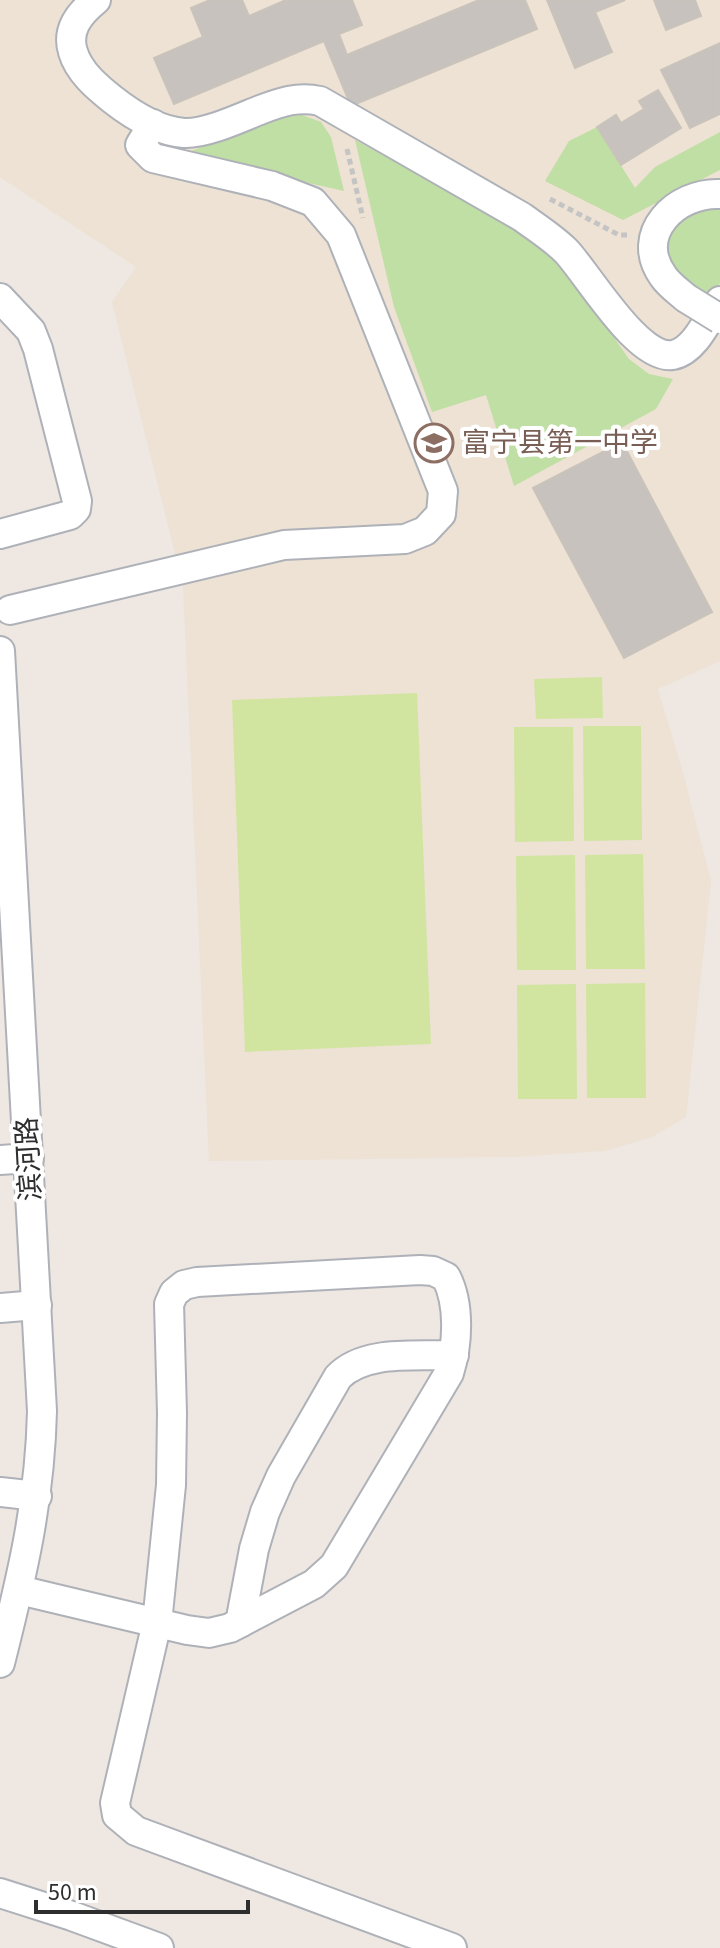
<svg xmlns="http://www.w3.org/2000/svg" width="720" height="1948" viewBox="0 0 720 1948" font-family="'Source Sans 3','Noto Sans SC',sans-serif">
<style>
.education{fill:#ede2d4}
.green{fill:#c0dfa4}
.pitch{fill:#d1e5a1}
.building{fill:#c7c2bd;stroke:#c9c3bb;stroke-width:2}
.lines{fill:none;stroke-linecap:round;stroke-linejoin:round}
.minor-casing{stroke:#aeb2b8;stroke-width:32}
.path{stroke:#c4c4c4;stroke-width:5;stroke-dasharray:6 4;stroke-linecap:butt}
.minor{stroke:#fff;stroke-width:28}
.minor-bridge-casing{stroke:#aeb2b8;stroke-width:32;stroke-linecap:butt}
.minor-bridge{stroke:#fff;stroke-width:28}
.labels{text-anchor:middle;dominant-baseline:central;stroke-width:8;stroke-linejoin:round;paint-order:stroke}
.education-label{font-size:28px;fill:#785e54;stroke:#fff;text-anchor:start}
.street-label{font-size:28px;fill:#2e2e2e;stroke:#fff}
</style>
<rect width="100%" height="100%" fill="#eee7e2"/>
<polygon class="education" points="0,0 720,0 720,661 658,689 682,769 711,881 686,1117 652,1137 605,1151 514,1157 209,1161 183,585 112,302 136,267 0,177"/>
<g class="green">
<polygon points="302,115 321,122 331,137 344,191 181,155 277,118"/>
<polygon points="597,127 635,188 655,167 720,132 720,170 623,220 545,181 569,141"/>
<polygon points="355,140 510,224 542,248 570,275 629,359 649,374 673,379 656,409 514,486 486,395 432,412 394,307"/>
<path d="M720 207V283L708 301C698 292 682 283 674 272 660 251 669 217 694 208 701 205 713 207 720 207Z"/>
</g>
<g class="pitch">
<polygon points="602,677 603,718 536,719 534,679"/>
<polygon points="417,693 431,1044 245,1052 232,700"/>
<polygon points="583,726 641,726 642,840 584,841"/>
<polygon points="514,727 573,727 574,841 515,842"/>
<polygon points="643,854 645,969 586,969 585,855"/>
<polygon points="575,855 576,970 517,970 516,856"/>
<polygon points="645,983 646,1098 587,1098 586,984"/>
<polygon points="576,984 577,1099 518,1099 517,985"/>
</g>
<g class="building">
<polygon points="210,0 242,0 249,16 286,0 352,0 362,25 339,34 347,55 479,0 525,0 537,29 351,106 324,41 174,104 154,58 203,37 191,8"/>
<polygon points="547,0 625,0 595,12 612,52 575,68"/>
<polygon points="654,0 695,0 701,16 666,30"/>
<polygon points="720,43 720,114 690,128 661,70"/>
<polygon points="658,90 681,128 621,165 597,127 616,115 621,123 644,109 639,101"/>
<polygon points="622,442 712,612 624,658 533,488"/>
</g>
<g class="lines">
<g class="minor-casing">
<g id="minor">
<path d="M96 0C79 14 66 30 73 52 79 72 97 87 112 99 131 114 158 131 184 133 206 134 240 118 260 110 281 102 298 96 320 101L522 217C537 228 553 238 566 251 588 274 638 361 673 355 695 351 709 317 720 301"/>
<polyline points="0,298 31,331 38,349 77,501 76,509 70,515 0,534"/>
<path d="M686 298C678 291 669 285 663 276 633 234 676 192 720 194"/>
<polyline points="10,610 284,545 405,539 425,531 441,514 443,491 341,235 313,202 272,186 153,158 140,145 153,124"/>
<path d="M0 651 42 1411C40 1501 22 1576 0 1663"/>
<polyline points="0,1160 29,1158"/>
<polyline points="0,1308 37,1305"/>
<polyline points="0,1492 37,1496"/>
<path d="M19 1590 187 1630 209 1633 230 1628 314 1584 334 1566 449 1373C458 1344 460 1304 446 1277L433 1271 420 1270 197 1282 184 1285 174 1293 169 1304 172 1413 171 1485 157 1623 155 1631 115 1803 117 1815 136 1831 452 1948"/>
<path d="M240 1623 254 1549 265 1512 281 1476 338 1377C365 1349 417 1357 454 1355"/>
<polyline points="0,1893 72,1916 159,1948"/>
</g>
</g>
<g class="path">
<polyline points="347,149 363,218"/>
<polyline points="550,199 619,235 627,235"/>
</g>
<use href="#minor" class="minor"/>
<g class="minor-bridge-casing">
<polyline id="minor-bridge" points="686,298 720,319"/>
</g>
<use href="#minor-bridge" class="minor-bridge"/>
</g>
<defs>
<g id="school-ring" transform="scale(2)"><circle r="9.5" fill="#fff" stroke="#8d6e63" stroke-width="1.5"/><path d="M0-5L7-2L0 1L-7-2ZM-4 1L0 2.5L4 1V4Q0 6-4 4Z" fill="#8d6e63"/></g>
</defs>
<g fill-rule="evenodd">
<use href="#school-ring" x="434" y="443"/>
</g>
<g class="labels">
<g class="education-label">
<text x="462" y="443">富宁县第一中学</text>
</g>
<g class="street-label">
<text transform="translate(29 1159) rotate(-93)">滨河路</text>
</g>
</g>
<path d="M36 1900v12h212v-12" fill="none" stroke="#2e2e2e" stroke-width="4"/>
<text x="48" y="1900" font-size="24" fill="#2e2e2e" stroke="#ffffff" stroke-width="6" paint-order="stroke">50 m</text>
</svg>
